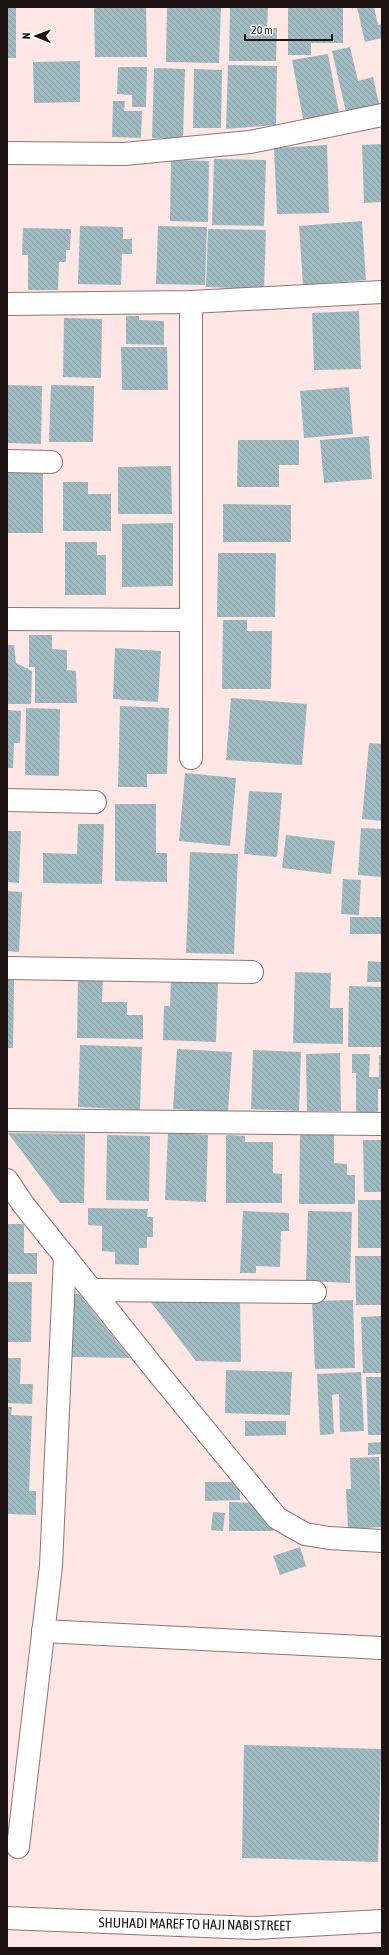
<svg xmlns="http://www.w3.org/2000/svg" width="389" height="1955" viewBox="0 0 389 1955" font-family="'Asap Condensed',sans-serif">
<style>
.building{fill:url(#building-back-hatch)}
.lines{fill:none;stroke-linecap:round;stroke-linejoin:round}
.minor-casing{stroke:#8e7573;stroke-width:24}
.secondary-casing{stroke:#8e7573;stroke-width:24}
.minor{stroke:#fff;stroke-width:22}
.secondary{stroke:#fff;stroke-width:22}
.labels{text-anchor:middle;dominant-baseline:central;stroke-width:4;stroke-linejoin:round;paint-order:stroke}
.street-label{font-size:14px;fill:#1b1211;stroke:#fff}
</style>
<defs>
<pattern id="building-back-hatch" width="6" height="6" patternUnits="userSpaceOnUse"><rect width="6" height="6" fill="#9fbac1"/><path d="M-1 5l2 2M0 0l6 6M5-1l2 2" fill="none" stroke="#889fa5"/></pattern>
</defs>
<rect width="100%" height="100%" fill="#fde6e3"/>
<g class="building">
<rect x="7" y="7" width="9" height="51"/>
<polygon points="94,7 146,7 147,57 95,57"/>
<polygon points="167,7 221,7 219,63 166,62"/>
<polygon points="230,7 268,7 267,28 277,28 276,61 229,61"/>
<polygon points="288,7 343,7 343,43 311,43 311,55 288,55"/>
<polygon points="357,7 374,7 378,25 382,24 382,38 365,42"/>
<polygon points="350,47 358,81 373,77 379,104 346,112 332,51"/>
<polygon points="328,54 339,113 303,119 292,60"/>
<polygon points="80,61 80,102 34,103 33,62"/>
<polygon points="228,65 277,66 276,125 226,129"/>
<polygon points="118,67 147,67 146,107 132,107 132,95 117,94"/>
<polygon points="154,68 185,69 183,138 152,138"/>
<polygon points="194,69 222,70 221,128 193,128"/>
<polygon points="113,101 125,101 124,111 142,111 141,138 112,137"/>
<polygon points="382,144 382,202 364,203 362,145"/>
<polygon points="327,145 329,213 277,214 274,148"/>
<polygon points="214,159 266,160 264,226 212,225"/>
<polygon points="171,160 209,161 208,222 170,221"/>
<polygon points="362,221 366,280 303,285 299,226"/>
<polygon points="80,226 123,227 123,239 132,239 132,254 122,254 121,285 78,284"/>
<polygon points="158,226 207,227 205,285 156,284"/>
<polygon points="23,228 71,229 70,250 66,250 66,262 59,262 58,290 28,290 28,255 22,255"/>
<polygon points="208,229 266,230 264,289 206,287"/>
<polygon points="359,311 361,369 314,370 312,313"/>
<polygon points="126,316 139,316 139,320 164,321 164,345 126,344"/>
<polygon points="64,318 102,319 101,378 63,377"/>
<polygon points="121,347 167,347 168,390 122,390"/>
<polygon points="7,385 42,386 41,444 7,443"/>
<polygon points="51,385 94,386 93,442 49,442"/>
<polygon points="349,387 353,434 304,438 300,391"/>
<polygon points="369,436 372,479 324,483 320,440"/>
<polygon points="238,440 299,440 299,465 279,465 279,487 237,487"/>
<polygon points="171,466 172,514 118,514 118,467"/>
<rect x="7" y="469" width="36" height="64"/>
<polygon points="63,482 88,482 88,494 111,494 111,531 63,531"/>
<polygon points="223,504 291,505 291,542 223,542"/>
<polygon points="173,523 173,586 122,587 122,524"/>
<polygon points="65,542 97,542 97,555 106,555 106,595 65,595"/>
<polygon points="218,553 276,553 275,617 217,617"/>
<polygon points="223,620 247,620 247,631 272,631 271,689 222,689"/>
<polygon points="29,635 52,635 52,649 67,650 67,670 76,671 77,703 35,703 35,667 29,667"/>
<polygon points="7,645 14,645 16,663 32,671 31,704 7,704"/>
<polygon points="115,648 161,651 158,702 113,699"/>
<polygon points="231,698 307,704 302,765 226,760"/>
<polygon points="120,706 169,708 167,774 147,774 147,787 118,787"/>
<polygon points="26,708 60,709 59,776 25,775"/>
<polygon points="7,710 21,711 20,743 14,743 13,768 7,768"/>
<polygon points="369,743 382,744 382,821 362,819"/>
<polygon points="185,773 236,778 230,846 179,841"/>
<polygon points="249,791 282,793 277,857 244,854"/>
<polygon points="115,804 156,804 156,853 167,853 167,882 115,881"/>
<polygon points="78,824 104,824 102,884 43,883 43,853 77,854"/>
<polygon points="361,828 382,829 382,877 358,875"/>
<polygon points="7,831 21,831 19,883 7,882"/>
<polygon points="286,835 335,841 331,874 282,868"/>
<polygon points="190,852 238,854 234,954 186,953"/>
<polygon points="343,879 361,880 359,915 341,914"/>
<polygon points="7,891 22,892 19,952 7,951"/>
<rect x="350" y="917" width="32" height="17"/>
<polygon points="368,961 382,962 382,982 367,982"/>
<polygon points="295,972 331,973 330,1008 343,1008 343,1044 293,1043"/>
<polygon points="78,974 103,975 102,1002 127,1002 127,1015 143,1015 143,1039 77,1038"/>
<polygon points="171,979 218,980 216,1042 163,1040 164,1006 170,1006"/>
<polygon points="7,980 14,980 13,1048 7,1048"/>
<polygon points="349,986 382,987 382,1047 348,1047"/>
<polygon points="80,1045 142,1047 140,1110 78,1107"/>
<polygon points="177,1049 232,1052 228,1112 173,1109"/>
<polygon points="253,1050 301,1052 299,1111 251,1109"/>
<polygon points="340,1053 341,1111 307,1111 306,1054"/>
<polygon points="352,1054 370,1054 369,1077 379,1077 379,1055 382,1055 382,1089 378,1089 378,1114 356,1114 356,1073 352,1073"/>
<polygon points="8,1133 85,1134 84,1203 60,1203"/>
<polygon points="168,1133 208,1135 206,1202 165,1200"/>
<polygon points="300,1134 334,1135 334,1163 347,1164 347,1175 355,1175 355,1204 299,1204"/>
<polygon points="107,1135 150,1136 149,1201 106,1200"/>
<polygon points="226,1135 245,1136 245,1142 273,1142 273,1173 282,1174 282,1203 226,1203"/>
<polygon points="363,1140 382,1140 382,1192 364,1192"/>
<rect x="358" y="1200" width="24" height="48"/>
<polygon points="88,1208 148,1209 147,1217 153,1217 153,1237 147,1237 147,1248 139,1248 139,1265 115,1264 115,1252 102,1251 102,1226 88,1225"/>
<polygon points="243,1211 289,1213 289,1231 281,1231 280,1267 256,1266 256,1273 240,1273"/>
<polygon points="308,1211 352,1212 350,1283 306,1281"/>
<polygon points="7,1224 24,1224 24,1253 37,1253 37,1274 7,1274"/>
<polygon points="355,1256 382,1256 382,1305 356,1305"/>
<polygon points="7,1282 32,1282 31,1342 7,1342"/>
<polygon points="70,1293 79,1294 130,1358 69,1357"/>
<polygon points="353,1300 355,1368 315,1369 312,1301"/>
<polygon points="150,1301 240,1301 241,1362 196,1361"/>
<polygon points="382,1316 382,1373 363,1373 361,1317"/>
<polygon points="7,1358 21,1358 20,1384 33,1384 32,1404 7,1403"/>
<polygon points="226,1370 292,1372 290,1415 225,1413"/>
<polygon points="361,1372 364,1431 340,1432 339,1394 332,1395 334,1434 320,1435 317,1374"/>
<polygon points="366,1377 382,1377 382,1435 368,1435"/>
<polygon points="7,1407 12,1407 11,1415 32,1416 29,1491 36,1491 36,1515 7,1514"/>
<polygon points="245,1421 286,1421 286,1435 245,1436"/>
<polygon points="382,1442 382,1454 368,1455 368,1443"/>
<polygon points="379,1457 382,1527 348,1529 346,1489 351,1489 350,1458"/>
<polygon points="205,1482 240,1482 240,1500 205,1501"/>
<polygon points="229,1502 256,1503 274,1531 229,1531"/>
<polygon points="213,1512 225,1513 223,1531 211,1530"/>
<polygon points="300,1547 306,1566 280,1575 273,1556"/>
<polygon points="244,1745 381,1749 378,1862 242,1858"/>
</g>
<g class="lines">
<g class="minor-casing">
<g id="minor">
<polyline points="7,153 124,154 250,142 382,115"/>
<polyline points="191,302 191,758"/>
<polyline points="7,304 191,302 382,292"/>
<polyline points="7,461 51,462"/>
<polyline points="7,619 191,620"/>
<polyline points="7,800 95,802"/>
<polyline points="7,968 252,972"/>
<polyline points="7,1120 382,1124"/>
<polyline points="7,1180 23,1204 158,1373 277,1518 305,1534 329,1538 382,1541"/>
<polyline points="92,1290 315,1292"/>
<polyline points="43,1631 382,1648"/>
<polyline points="18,1847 51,1566 65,1256"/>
</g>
</g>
<g class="secondary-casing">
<polyline id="secondary" points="7,1918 254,1928 382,1921"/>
</g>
<use href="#minor" class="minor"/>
<use href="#secondary" class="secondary"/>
</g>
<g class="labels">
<g class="street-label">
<text transform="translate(195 1924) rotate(1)">SHUHADI MAREF TO HAJI NABI STREET</text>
</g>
</g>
<rect width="389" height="1955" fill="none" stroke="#1b1211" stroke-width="16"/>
<g transform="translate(36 36) rotate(271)" stroke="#ffffff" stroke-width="3" paint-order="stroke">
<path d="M0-3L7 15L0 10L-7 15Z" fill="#1b1211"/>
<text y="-6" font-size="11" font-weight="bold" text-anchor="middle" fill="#1b1211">N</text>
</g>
<path d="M245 34v6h87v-6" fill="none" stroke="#1b1211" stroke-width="2"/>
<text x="251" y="34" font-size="12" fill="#1b1211" stroke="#ffffff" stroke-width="3" paint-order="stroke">20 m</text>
</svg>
